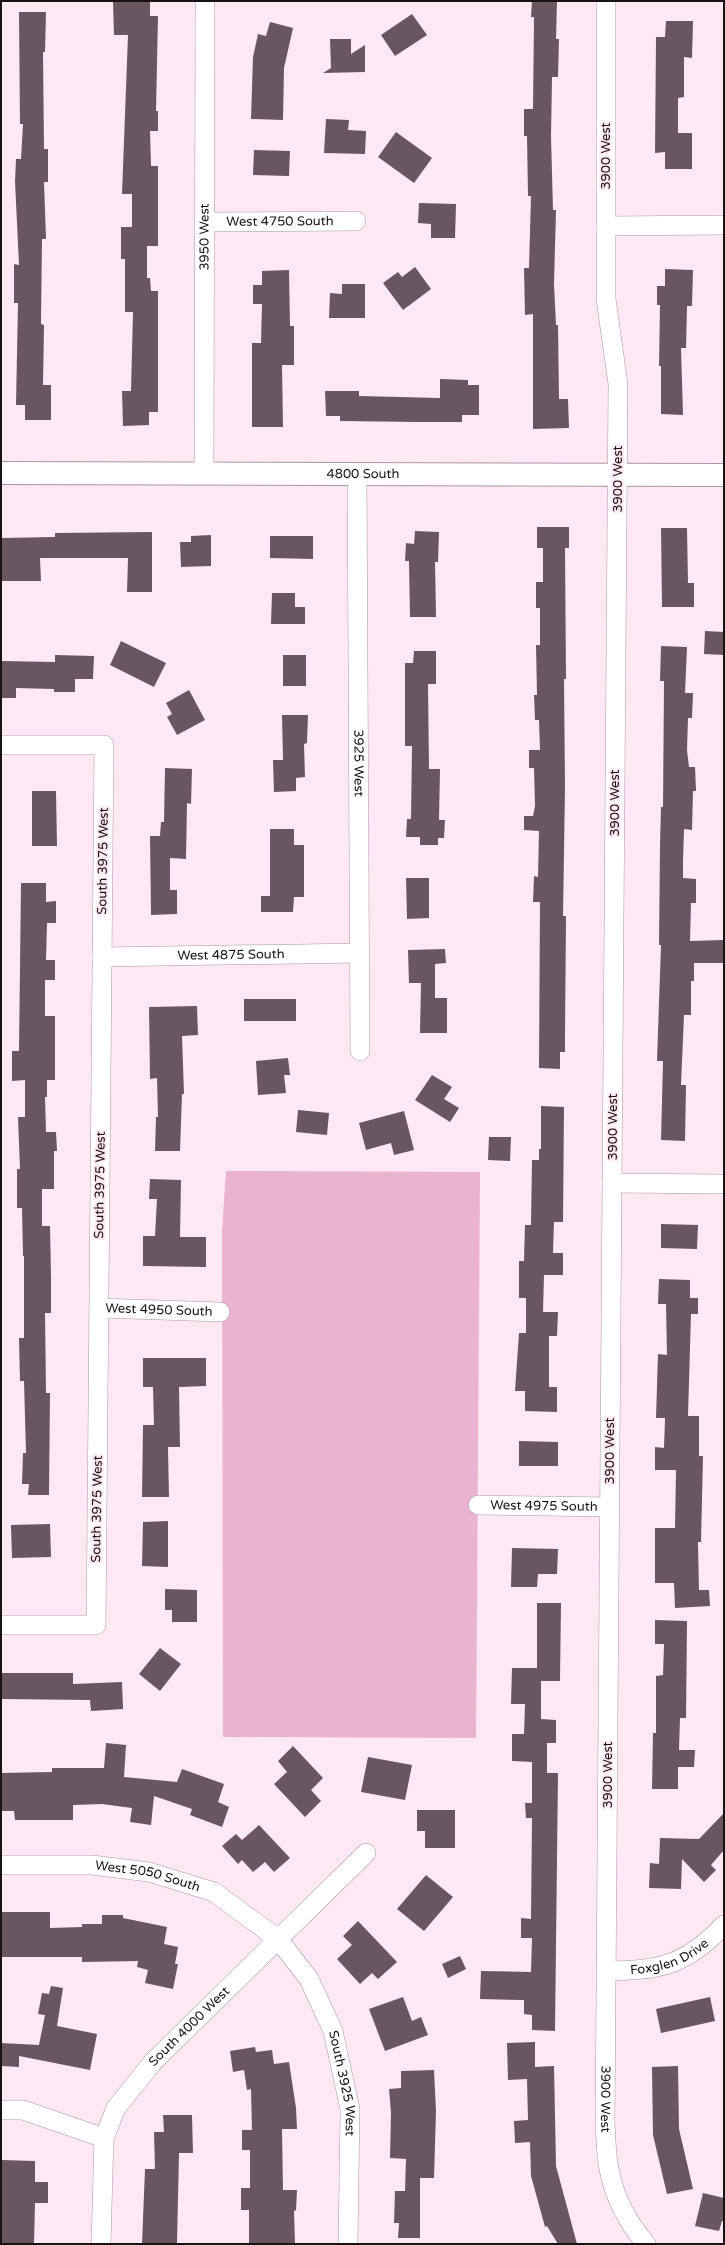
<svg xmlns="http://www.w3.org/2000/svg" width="725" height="2245" viewBox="0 0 725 2245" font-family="'Varela Round',sans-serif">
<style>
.green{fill:#eab3d1}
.building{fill:#685660}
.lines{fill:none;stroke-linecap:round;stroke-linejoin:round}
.minor-casing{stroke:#aa96a0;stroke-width:20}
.tertiary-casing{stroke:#aa96a0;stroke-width:24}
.minor{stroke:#fff;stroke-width:19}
.tertiary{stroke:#fff;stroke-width:22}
.labels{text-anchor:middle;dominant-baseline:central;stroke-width:4;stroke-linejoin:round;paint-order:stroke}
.street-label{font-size:13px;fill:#181115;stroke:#fee8f4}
</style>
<rect width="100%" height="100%" fill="#fee8f4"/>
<polygon class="green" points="226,1171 480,1172 476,1738 223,1737 222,1230"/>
<g class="building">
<polygon points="113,1 150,1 150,16 158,16 156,111 158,111 158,131 150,131 151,166 158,166 158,246 147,246 147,278 150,278 151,291 158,291 158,412 149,412 149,425 123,426 122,391 131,391 133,312 125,312 125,259 121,259 121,227 132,227 132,194 122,194 128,35 114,35"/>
<polygon points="532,1 557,1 556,39 559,39 558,77 552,77 551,136 553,210 556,210 554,284 556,325 558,325 559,399 568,399 569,428 533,429 533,314 525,315 524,268 529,268 531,196 528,196 527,136 524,136 524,109 533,109 534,17 531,17"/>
<polygon points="19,12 46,12 45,52 43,52 44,149 48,149 48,182 44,182 46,239 42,239 41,324 44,325 43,385 51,385 51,420 25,420 25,405 16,405 18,303 14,303 14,264 19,265 15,181 16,159 21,159 23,124 20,124"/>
<polygon points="412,14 427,35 395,56 381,35"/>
<polygon points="666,21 693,21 692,58 684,57 684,97 678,98 678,133 692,133 692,169 665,169 665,152 655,153 656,37 665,37"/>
<polygon points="270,22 293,28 284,68 283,120 251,119 253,57 258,34 266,36"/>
<polygon points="330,39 351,39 351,54 365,45 365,72 323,73 331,68"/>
<polygon points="326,119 349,120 348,130 366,131 365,154 324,153"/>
<polygon points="396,132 432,158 414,183 378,157"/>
<polygon points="254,150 290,151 289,176 253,175"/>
<polygon points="419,203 456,204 455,238 431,238 431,224 418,223"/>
<polygon points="415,267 431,289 403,310 383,283 398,272 402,277"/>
<polygon points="665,269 693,270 692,306 687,306 686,348 681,348 683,415 661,414 661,366 659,366 660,305 657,305 657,286 665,286"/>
<polygon points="289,270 290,326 294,326 294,365 282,365 283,427 252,427 252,343 261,343 262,304 253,304 253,285 262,285 262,271"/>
<polygon points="342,284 365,284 365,318 329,318 330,293 342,294"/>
<polygon points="440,379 468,380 468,385 479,385 479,415 462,415 462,422 419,422 340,421 340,416 326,416 325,391 359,391 359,396 440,398"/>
<polygon points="537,527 569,527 569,548 565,548 566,679 564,679 565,786 563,916 566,916 565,1035 565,1052 560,1052 560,1069 539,1068 540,902 533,902 534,876 538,877 539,831 524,830 524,816 533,816 535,806 534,768 529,768 529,750 540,750 539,720 535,720 534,695 537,695 536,645 540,645 540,608 536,608 536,582 543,582 543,548 537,548"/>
<polygon points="661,528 687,528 688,583 694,583 694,607 662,607"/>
<polygon points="415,531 439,532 438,562 435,562 436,617 410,617 409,561 405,561 406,543 414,544"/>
<polygon points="152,532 152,592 127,592 128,558 40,558 41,581 1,581 1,538 55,537 55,533"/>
<polygon points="211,535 211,566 181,567 180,542 191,542 191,536"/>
<polygon points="270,536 313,536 313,559 270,558"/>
<polygon points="272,593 295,593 295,607 305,607 305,624 271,624"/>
<polygon points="705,631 724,632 724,655 704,654"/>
<polygon points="121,641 166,663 154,687 110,665"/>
<polygon points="661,646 687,647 685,693 693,693 692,718 688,718 687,750 689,767 695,767 696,791 693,791 692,830 684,829 683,861 683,878 696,879 696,903 691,903 690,941 724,940 724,963 694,963 694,981 691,981 691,1015 684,1015 681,1085 686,1085 685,1141 661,1140 663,1061 657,1061 661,945 659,945 660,846 661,807 663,807 664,681 660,681"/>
<polygon points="414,651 436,651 436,684 428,684 429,769 440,769 439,820 445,820 444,838 438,838 438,845 420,845 420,837 406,837 407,819 411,819 412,746 405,746 405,663 413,663"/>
<polygon points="55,655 94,656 93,679 75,679 75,692 54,692 54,689 16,688 16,698 1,698 1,661 55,662"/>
<rect x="283" y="655" width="23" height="31"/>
<polygon points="189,690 205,720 177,735 167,717 172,714 166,703"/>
<polygon points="282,715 308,715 307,743 304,744 305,777 296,778 296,791 274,792 273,760 283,760"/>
<polygon points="165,768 192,769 191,804 187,803 186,859 170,858 170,890 177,890 177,914 151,915 150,836 160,836 161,822 164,822"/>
<polygon points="32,791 56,791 57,846 32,846"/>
<polygon points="270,829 294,829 294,845 304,845 304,897 294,897 293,912 261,912 261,896 270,896"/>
<polygon points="406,878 429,878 429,918 407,919"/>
<polygon points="21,883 46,883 46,902 56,901 56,923 47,923 46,960 55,960 55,980 45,980 45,1016 55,1016 55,1080 47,1080 47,1097 45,1097 46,1132 56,1132 57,1151 54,1151 54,1189 42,1189 42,1226 50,1226 51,1276 51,1313 45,1313 46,1393 50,1393 49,1495 28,1495 29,1484 22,1484 23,1453 26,1453 24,1381 20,1381 19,1338 24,1338 24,1256 23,1256 22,1208 17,1208 17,1169 20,1169 18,1117 25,1117 25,1080 12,1081 12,1051 19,1051"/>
<polygon points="445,949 446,963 435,964 435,998 447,998 447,1033 420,1033 421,983 409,983 408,950"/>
<rect x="244" y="999" width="52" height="22"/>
<polygon points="197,1006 198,1035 182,1036 184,1094 182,1094 180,1151 155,1151 156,1117 158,1117 157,1078 150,1079 149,1007"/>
<polygon points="288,1058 290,1075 284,1075 286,1093 258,1095 256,1061"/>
<polygon points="432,1075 452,1087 444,1099 459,1108 450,1122 415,1100"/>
<polygon points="541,1106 564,1107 563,1222 554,1222 553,1253 563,1253 563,1275 544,1275 543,1312 558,1312 557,1336 549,1336 549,1387 557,1387 557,1412 525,1411 525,1391 515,1391 519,1333 526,1333 526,1298 519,1298 519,1261 524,1261 525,1225 531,1225 532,1160 539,1160 539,1149 541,1149"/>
<polygon points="298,1110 329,1113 327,1135 296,1132"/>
<polygon points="404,1111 414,1150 394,1155 391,1143 366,1150 359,1123"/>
<polygon points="489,1137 511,1137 510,1161 488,1160"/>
<polygon points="150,1179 181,1180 180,1237 206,1237 206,1267 143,1266 143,1236 155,1236 157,1199 149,1199"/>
<polygon points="661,1224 698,1225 697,1249 661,1248"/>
<polygon points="659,1279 690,1280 690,1298 698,1298 698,1314 691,1314 688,1416 699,1416 699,1456 703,1456 701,1542 698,1542 699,1590 709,1590 710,1606 675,1608 674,1583 655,1583 655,1528 675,1528 676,1470 655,1470 655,1447 664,1448 665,1418 656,1418 658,1354 667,1355 666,1304 658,1304"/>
<polygon points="143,1358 206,1358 206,1386 179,1387 180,1447 168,1447 169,1497 142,1497 143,1425 154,1425 153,1387 143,1387"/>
<polygon points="519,1441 558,1442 558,1466 519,1466"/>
<polygon points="168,1521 168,1567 142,1566 143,1522"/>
<polygon points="50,1524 51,1557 12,1558 11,1525"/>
<polygon points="512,1548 558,1549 557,1574 538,1574 537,1587 511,1587"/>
<polygon points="165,1589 197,1590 197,1622 172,1622 172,1610 165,1610"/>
<polygon points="537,1603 561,1603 560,1681 541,1681 541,1719 556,1720 556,1743 547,1743 547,1773 558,1773 555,2031 532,2030 532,2015 524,2014 524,2000 480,1999 481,1971 531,1972 532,1938 521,1938 521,1918 531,1919 532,1818 526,1818 525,1803 532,1803 532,1762 512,1761 512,1734 524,1734 525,1704 511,1704 512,1668 537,1668"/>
<polygon points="655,1620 687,1621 686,1718 680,1718 679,1750 695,1750 694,1767 678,1767 678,1789 652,1789 653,1733 656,1733 656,1676 663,1675 664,1644 655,1644"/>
<polygon points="160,1648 181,1664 160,1691 139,1674"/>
<polygon points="1,1673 73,1673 73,1684 122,1682 123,1709 91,1711 90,1700 1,1699"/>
<polygon points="106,1743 126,1745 124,1777 177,1782 182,1769 224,1784 218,1802 229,1807 222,1827 190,1815 192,1809 154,1796 151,1825 130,1822 132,1808 102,1804 73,1805 73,1820 15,1820 14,1811 1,1811 1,1773 52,1772 52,1768 104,1768"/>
<polygon points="293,1746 323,1778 311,1790 321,1801 305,1817 274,1784 287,1772 278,1761"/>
<polygon points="368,1757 412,1765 405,1800 361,1792"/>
<polygon points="417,1810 455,1810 455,1848 425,1848 425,1831 417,1831"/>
<polygon points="724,1813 724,1850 711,1865 716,1870 704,1882 682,1859 681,1889 649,1888 650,1863 659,1864 660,1838 699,1839"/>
<polygon points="259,1825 290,1858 274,1872 265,1862 253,1872 242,1860 238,1864 222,1846 236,1834 242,1840"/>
<polygon points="426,1875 453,1897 424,1931 397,1909"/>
<polygon points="1,1912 50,1912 50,1928 82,1927 82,1924 102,1924 102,1915 123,1915 123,1918 167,1927 164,1944 178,1947 175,1964 178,1964 173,1989 145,1983 148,1970 137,1967 138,1961 82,1962 82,1957 1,1957"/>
<polygon points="358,1921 397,1962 378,1979 372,1973 360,1984 337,1959 352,1945 343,1936"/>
<polygon points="460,1956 466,1969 448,1978 442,1964"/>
<polygon points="51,1986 63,1988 57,2026 97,2034 90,2070 19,2056 19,2067 1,2066 1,2043 39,2045 45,2015 38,2014 42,1993 49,1994"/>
<polygon points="403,1997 412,2021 421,2017 428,2035 385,2051 369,2009"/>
<polygon points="710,1997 715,2021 661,2033 656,2009"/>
<polygon points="535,2042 535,2067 554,2066 556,2166 577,2244 558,2244 547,2226 545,2227 531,2176 530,2142 515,2143 514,2121 528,2120 527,2079 508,2080 507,2043"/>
<polygon points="255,2047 256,2052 272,2050 274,2064 289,2062 296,2108 297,2129 282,2129 283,2190 297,2190 296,2211 294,2210 295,2244 249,2244 249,2210 241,2210 241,2188 250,2188 250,2150 242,2150 242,2130 252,2130 251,2089 247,2090 244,2070 233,2072 230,2051"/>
<polygon points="678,2066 679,2129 693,2189 667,2194 653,2135 652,2067"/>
<polygon points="434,2070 436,2111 434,2178 420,2178 420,2238 398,2238 399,2223 394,2223 395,2191 405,2191 406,2159 390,2158 391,2113 389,2089 401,2088 401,2071"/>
<polygon points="163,2115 192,2115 193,2153 179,2153 177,2244 142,2244 145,2169 155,2169 154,2132 164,2132"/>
<polygon points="2,2160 35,2161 35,2182 48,2182 48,2203 35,2203 34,2244 1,2244"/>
<polygon points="703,2193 724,2198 724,2222 722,2221 719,2231 695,2226"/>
</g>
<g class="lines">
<g class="minor-casing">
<g id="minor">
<path id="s1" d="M606 1V299L618 384 605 2123C606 2138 606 2154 609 2169 614 2196 628 2223 646 2244"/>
<path id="s2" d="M205 222 356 221"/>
<polyline points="606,226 724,225"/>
<path id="s3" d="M204 473 205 1"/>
<path id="s4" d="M357 474 360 1051"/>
<polyline points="1,745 104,745 96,1625 1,1625"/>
<path id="s5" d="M102 957 359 953"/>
<polyline points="612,1183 724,1184"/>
<path id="s6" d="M99 1308 220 1312"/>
<path id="s7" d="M478 1505 609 1507"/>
<path id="s8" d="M1 1865H92L149 1872 214 1892 278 1939 309 1979 333 2031 350 2109 348 2244"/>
<path id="s9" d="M606 1971C661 1970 685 1966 724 1925"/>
<polyline points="1,2110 23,2110 104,2138"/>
<path id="s10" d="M101 2244 104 2138 116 2108 153 2062 366 1853"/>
</g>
</g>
<g class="tertiary-casing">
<g id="tertiary">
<path id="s11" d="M1 473 724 475"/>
</g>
</g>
<use href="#minor" class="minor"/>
<use href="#tertiary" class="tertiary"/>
</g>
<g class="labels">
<g class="street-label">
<text transform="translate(606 156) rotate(-90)">3900 West</text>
<text stroke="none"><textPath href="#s2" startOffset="75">West 4750 South</textPath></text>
<text stroke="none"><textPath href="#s3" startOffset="236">3950 West</textPath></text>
<text stroke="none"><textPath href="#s11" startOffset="362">4800 South</textPath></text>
<text transform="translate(618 479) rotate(-90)">3900 West</text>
<text stroke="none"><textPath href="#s4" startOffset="289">3925 West</textPath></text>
<text transform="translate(615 803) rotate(-90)">3900 West</text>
<text transform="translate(103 861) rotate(-89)">South 3975 West</text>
<text stroke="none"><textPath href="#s5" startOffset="129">West 4875 South</textPath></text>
<text transform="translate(613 1127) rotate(-90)">3900 West</text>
<text transform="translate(100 1185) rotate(-89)">South 3975 West</text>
<text stroke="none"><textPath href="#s6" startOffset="60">West 4950 South</textPath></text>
<text transform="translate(610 1451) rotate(-90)">3900 West</text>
<text stroke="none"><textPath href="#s7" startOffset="66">West 4975 South</textPath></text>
<text transform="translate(97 1509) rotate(-89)">South 3975 West</text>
<text transform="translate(608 1775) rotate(-90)">3900 West</text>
<text stroke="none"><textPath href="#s8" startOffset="148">West 5050 South</textPath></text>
<text stroke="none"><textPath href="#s9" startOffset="66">Foxglen Drive</textPath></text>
<text stroke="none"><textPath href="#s10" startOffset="248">South 4000 West</textPath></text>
<text stroke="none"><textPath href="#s8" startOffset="457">South 3925 West</textPath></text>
<text stroke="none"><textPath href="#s1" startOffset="2099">3900 West</textPath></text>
</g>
</g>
<rect width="725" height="2245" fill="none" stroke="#181115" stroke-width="4"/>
</svg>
